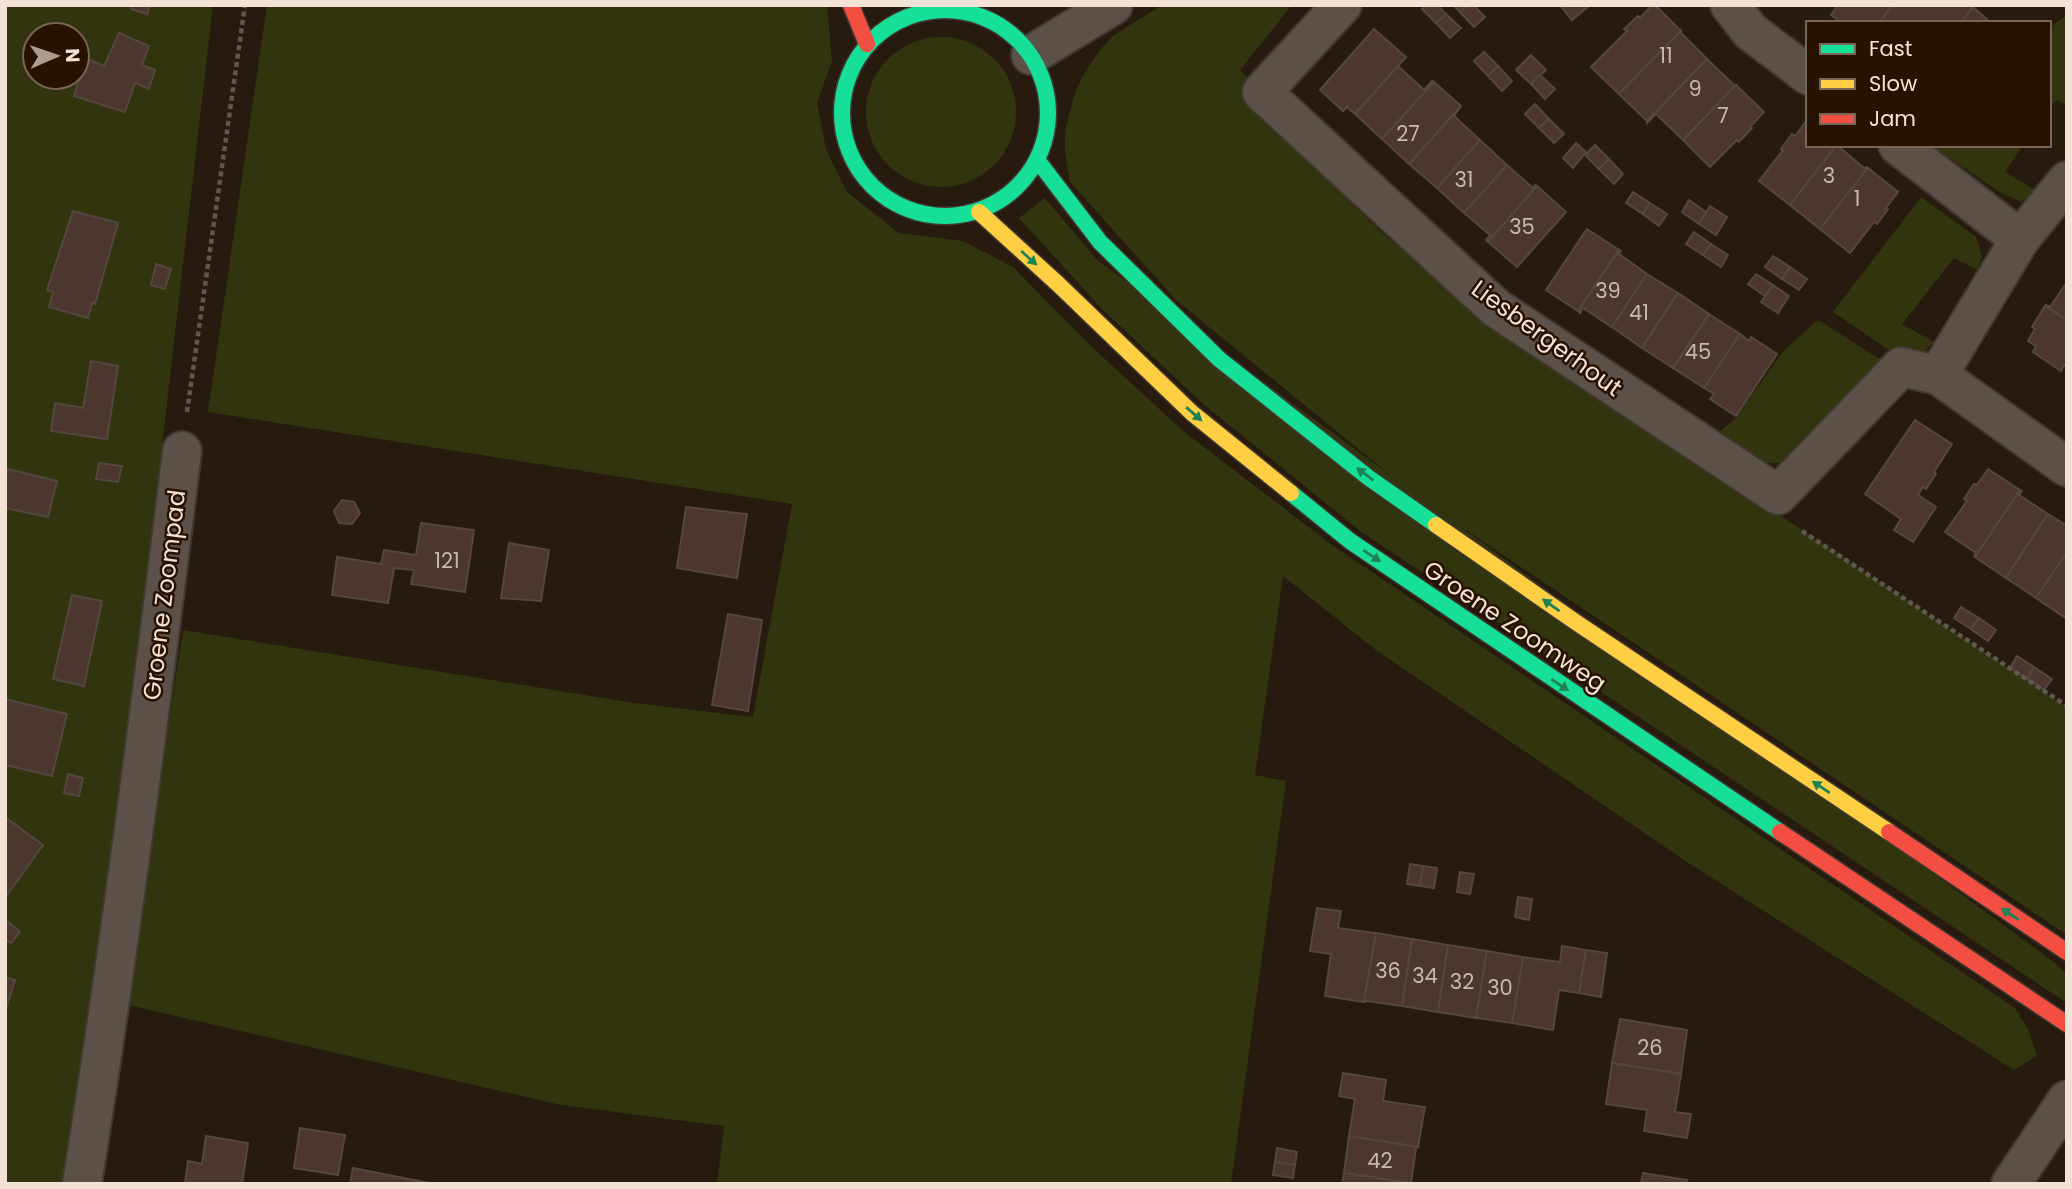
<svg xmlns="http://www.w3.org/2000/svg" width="2072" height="1189" viewBox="0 0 2072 1189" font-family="Poppins,sans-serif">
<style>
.green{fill:#31340d;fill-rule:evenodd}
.building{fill:#4c372f;stroke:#544740;stroke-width:2}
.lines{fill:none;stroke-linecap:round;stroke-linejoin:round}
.street-casing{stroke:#413830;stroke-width:42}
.fast-casing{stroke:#413830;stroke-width:19}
.slow-casing{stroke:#413830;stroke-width:19}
.jam-casing{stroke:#413830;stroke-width:19}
.path{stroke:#605750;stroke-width:4.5;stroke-dasharray:5 3.5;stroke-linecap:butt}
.street{stroke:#5b5149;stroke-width:38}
.fast{stroke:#16e098;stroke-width:16}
.slow{stroke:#ffcf43;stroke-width:16}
.jam{stroke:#f24e42;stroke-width:16}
.oneway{fill:#1e8354}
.labels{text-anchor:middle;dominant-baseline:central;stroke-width:5;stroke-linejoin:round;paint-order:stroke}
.number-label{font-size:21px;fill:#c9b8ac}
.street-label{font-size:24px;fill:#f3e3d6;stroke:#271100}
</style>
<rect width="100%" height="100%" fill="#271b0f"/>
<g class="green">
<path d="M5 5H213L120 810 63 1184H5ZM35 35H77V77H35Z"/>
<polygon points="267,5 827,5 832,61 817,103 826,149 847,192 899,233 963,241 1013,267 1090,345 1183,431 1332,545 2015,1008 2028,1029 2037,1056 2014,1070 1690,864 1376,650 1283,576 1255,775 1286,781 1231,1184 717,1184 724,1126 561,1105 128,1005 156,809 183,630 634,703 753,717 792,504 208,412"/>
<polygon points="1162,5 1292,5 1240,70 1249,80 1254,108 1382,233 1454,294 1524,348 1631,422 1801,529 2067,707 2067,935 1417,497 1176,300 1070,182 1065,153 1065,132 1070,111 1077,87 1087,69 1099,51 1113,36"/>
<polygon points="2067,15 2067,105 2056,100 2049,109 2049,28"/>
<circle cx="941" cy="112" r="75"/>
<polygon points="1938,145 2023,145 2005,172 2037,191 2021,202 2001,193 1935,148"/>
<polygon points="1921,197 1976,237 1982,256 1977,270 1954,258 1902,324 1934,342 1926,350 1905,354 1892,352 1833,312"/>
<polygon points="1045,198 1096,259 2055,963 2067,975 2067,1003 1360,531 1202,403 1102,309 1019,218"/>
<polygon points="1818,320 1883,361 1786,463 1749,463 1715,436 1736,418 1783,351"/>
</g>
<g class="building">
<polygon points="132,5 150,5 147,14 131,9"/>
<polygon points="1426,5 1437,5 1446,14 1436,23 1422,9"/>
<polygon points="1453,5 1468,5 1460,12"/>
<polygon points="1468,5 1473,5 1485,17 1474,27 1460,12"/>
<polygon points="1560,5 1590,5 1572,20"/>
<polygon points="1652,5 1655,5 1681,31 1619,94 1591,67 1627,31 1624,29 1638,16 1640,18"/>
<polygon points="1838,5 1893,5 1879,23 1842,23 1831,15"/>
<polygon points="1893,5 1970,5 1973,7 1961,23 1879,23"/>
<polygon points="1973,7 1990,22 1989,23 1961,23"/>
<polygon points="1446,14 1461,28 1450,38 1436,23"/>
<polygon points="1374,29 1406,57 1355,114 1347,107 1343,111 1320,90"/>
<polygon points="1681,31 1681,33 1707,59 1647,121 1619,94"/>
<polygon points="119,33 149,46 142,65 155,70 149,89 135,83 125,112 74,96 86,58 104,66"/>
<polygon points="1484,52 1498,66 1488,76 1474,61"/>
<polygon points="1531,55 1546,70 1531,84 1516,70"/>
<polygon points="1707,59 1734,85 1736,85 1683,140 1656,114 1647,123 1647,121"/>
<polygon points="1398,66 1424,90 1432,81 1434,82 1382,139 1355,114"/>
<polygon points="1498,66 1512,81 1502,91 1488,76"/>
<polygon points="1540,75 1555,89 1545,99 1531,84"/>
<polygon points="1434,82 1461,106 1409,164 1382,139"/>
<polygon points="1736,85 1764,112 1750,127 1752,128 1739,142 1737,140 1710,167 1683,140"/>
<polygon points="1535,104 1549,119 1539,128 1525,114"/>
<polygon points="1461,106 1454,116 1480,140 1437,188 1409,164"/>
<polygon points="1549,119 1564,134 1554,143 1539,128"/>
<polygon points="1807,120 1808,145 1837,145 1790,205 1759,181 1783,150 1781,149 1792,134 1795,136"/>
<polygon points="1480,140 1507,165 1464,213 1437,188"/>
<polygon points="1576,143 1586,152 1573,168 1563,158"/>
<polygon points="1595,145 1609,159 1599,169 1585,155"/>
<polygon points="1837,145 1865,169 1866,167 1868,168 1820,229 1790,205"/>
<polygon points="1609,159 1623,174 1614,184 1599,169"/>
<polygon points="1507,165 1533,188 1535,185 1537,186 1488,242 1486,240 1490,235 1464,213"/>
<polygon points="1868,168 1898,192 1886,208 1888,209 1877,224 1874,222 1850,253 1820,229"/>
<polygon points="1537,186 1566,212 1517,267 1488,242"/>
<polygon points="1633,192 1650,203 1643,214 1626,203"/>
<polygon points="1689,200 1706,212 1699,224 1682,212"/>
<polygon points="1650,203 1667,214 1659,226 1643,214"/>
<polygon points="1710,206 1727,217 1716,235 1699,224"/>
<polygon points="73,211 118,223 95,304 92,303 88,318 49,307 53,292 47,290"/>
<polygon points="1587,229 1619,250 1578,311 1546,290"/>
<polygon points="1694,232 1711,244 1703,255 1686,244"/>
<polygon points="1711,244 1728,255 1721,267 1703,255"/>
<polygon points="1619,250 1621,251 1619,254 1647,274 1612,327 1583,308 1580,313 1578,311"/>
<polygon points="1773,256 1790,267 1782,279 1765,267"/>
<polygon points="156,264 171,269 165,289 151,285"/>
<polygon points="1790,267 1807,279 1799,290 1782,279"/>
<polygon points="1647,274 1678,293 1642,348 1612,327"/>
<polygon points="1756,274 1773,285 1765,296 1748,284"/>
<polygon points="2067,282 2067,320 2045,306 2046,305 2050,307"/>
<polygon points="1773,285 1789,296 1778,313 1761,302"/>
<polygon points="1678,293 1709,314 1673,368 1642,348"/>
<polygon points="2045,306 2067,320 2067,367 2064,365 2061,371 2033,352 2036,346 2028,341 2035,329 2032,327"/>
<polygon points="1709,314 1740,334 1704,388 1673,368"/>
<polygon points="1740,334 1749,341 1751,337 1777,354 1736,416 1710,399 1714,394 1704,388"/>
<polygon points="91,361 118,366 107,439 51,431 55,403 83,408"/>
<polygon points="1915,420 1952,444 1934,472 1936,474 1926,489 1923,487 1918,495 1936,507 1913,542 1894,530 1901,519 1865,494"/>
<polygon points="99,463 122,466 118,482 96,479"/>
<polygon points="8,469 57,481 48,517 5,508 5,478"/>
<polygon points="1988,469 2020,490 1975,557 1974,556 1976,553 1945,532 1967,501 1964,499 1974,484 1977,485"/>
<polygon points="2020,490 2022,491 2019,495 2048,514 2006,578 1975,557"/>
<polygon points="342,500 354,502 360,513 352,524 339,523 334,511"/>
<polygon points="686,507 747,514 737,578 677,568"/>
<polygon points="2048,514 2067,526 2067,552 2036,598 2006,578"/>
<polygon points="421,523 474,530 465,592 411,584 414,570 394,568 388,603 332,595 337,557 381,564 384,550 416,555"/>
<polygon points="509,543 549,550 541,601 501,598"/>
<polygon points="2067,552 2067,619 2036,598"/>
<polygon points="72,595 102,601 84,686 53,679"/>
<polygon points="1961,607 1979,618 1971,629 1954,618"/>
<polygon points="728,614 762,620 748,711 712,705"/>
<polygon points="1979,618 1996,630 1988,641 1971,629"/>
<polygon points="2017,656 2034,667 2027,679 2010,668"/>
<polygon points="2034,667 2052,679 2044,690 2027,679"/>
<polygon points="5,699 67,714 52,776 5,765"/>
<polygon points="68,774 83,778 79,796 64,793"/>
<polygon points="5,817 43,845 5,898"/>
<polygon points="1410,864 1423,866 1420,886 1407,884"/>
<polygon points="1423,866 1437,868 1434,888 1420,886"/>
<polygon points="1460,872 1474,874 1470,894 1457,892"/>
<polygon points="1518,897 1532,899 1529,920 1515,917"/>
<polygon points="1317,908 1341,911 1338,928 1376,933 1364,1002 1325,996 1331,954 1310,951"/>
<polygon points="5,919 20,932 11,943 5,939"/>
<polygon points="1376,933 1412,939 1402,1006 1367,1001 1364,1002"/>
<polygon points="1412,939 1448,945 1438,1012 1402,1006"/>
<polygon points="1448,945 1487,951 1476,1018 1438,1012"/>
<polygon points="1562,946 1586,950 1579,993 1559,990 1553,1030 1512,1023 1523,957 1560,962"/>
<polygon points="1586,950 1607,953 1601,997 1579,993"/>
<polygon points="1487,951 1523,957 1512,1023 1476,1018"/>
<polygon points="5,977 15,980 5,1012"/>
<polygon points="1620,1019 1687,1030 1681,1074 1612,1063"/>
<polygon points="1612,1063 1681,1074 1675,1112 1691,1114 1687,1138 1644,1131 1647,1110 1606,1104"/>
<polygon points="1343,1073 1386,1080 1383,1101 1425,1107 1418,1147 1349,1136 1355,1099 1339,1096"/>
<polygon points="300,1128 345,1135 338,1175 294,1168"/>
<polygon points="206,1136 248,1143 242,1184 185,1184 188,1161 202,1164"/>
<polygon points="1349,1136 1418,1147 1416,1148 1411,1183 1344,1173"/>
<polygon points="1277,1148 1297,1152 1295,1165 1275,1162"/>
<polygon points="1275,1162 1295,1165 1293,1178 1273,1175"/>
<polygon points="353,1168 434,1184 350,1184"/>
<polygon points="1344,1173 1411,1183 1411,1184 1342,1184"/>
<polygon points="1643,1173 1687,1180 1686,1184 1641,1184"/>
</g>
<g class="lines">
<g class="street-casing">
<g id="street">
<polyline points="1342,5 1262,92 1496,308 1778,495 1901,367 1938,375"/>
<polyline points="1730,5 1750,31 1808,75"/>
<polyline points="1031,55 1113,5"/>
<polyline points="1898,145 2020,239"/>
<polyline points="2067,181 2020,239 1938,375 2067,467"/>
<path d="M82 1184C121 940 152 696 182 451"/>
<polyline points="2011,1184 2067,1100"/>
</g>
</g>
<g class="fast-casing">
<g id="fast">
<circle cx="945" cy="113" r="103"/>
<polyline points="1038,161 1100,242 1219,359 1369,478 1436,525"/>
<polyline points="1291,493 1350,541 1780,832"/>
</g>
</g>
<g class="slow-casing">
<g id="slow">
<polyline points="979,212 1058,284 1192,413 1291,493"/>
<polyline points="1436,525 1577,623 1889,832"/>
</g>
</g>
<g class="jam-casing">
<g id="jam">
<polyline points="851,5 867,44"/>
<polyline points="1780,832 2067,1024"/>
<polyline points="1889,832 2067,952"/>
</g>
</g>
<g class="path">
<polyline points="187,412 245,5"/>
<polyline points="1802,531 2067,706"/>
</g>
<use href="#street" class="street"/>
<use href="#fast" class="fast"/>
<use href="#slow" class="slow"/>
<use href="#jam" class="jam"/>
</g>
<defs><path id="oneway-solid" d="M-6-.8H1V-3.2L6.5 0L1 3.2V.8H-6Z" transform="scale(1.75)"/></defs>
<g class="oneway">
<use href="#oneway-solid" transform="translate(1029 258) rotate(42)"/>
<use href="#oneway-solid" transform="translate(1194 414) rotate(41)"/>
<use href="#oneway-solid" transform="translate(1365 474) rotate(-143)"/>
<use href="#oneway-solid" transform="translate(1372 556) rotate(34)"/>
<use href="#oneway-solid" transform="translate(1551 605) rotate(-145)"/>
<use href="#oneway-solid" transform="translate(1560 685) rotate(34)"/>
<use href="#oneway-solid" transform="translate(1821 787) rotate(-146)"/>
<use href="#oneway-solid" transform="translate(2010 914) rotate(-146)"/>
</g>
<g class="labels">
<g class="number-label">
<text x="1666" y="55">11</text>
<text x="1695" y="88">9</text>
<text x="1723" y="115">7</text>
<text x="1408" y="133">27</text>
<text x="1829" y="175">3</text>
<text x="1464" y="179">31</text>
<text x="1857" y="198">1</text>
<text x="1522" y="226">35</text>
<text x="1608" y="290">39</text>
<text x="1639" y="312">41</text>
<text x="1698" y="351">45</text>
<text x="447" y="560">121</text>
<text x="1388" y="970">36</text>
<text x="1425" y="975">34</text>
<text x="1462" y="981">32</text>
<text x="1500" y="987">30</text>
<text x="1650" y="1047">26</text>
<text x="1380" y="1160">42</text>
</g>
<g class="street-label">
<text transform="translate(1547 338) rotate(36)">Liesbergerhout</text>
<text transform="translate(164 595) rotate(-83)">Groene Zoompad</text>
<text transform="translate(1515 626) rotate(34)">Groene Zoomweg</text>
</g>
</g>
<rect width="2072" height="1189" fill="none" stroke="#f3e3d6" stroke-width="14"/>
<rect x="1806" y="21" width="245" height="126" fill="#271100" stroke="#796556" stroke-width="2"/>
<rect x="1820" y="44" width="35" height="10" fill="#16e098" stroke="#796556" stroke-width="2"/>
<text x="1869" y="56" font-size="21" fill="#f3e3d6">Fast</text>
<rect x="1820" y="79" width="35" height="10" fill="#ffcf43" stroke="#796556" stroke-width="2"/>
<text x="1869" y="91" font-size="21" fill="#f3e3d6">Slow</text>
<rect x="1820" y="114" width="35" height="10" fill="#f24e42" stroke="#796556" stroke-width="2"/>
<text x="1869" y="126" font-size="21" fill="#f3e3d6">Jam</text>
<g transform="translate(56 56) rotate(88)"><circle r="33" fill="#271100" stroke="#796556" stroke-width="2"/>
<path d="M0-5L12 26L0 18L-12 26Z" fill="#ac9d90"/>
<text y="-10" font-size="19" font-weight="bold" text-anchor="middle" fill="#f3e3d6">N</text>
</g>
</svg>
